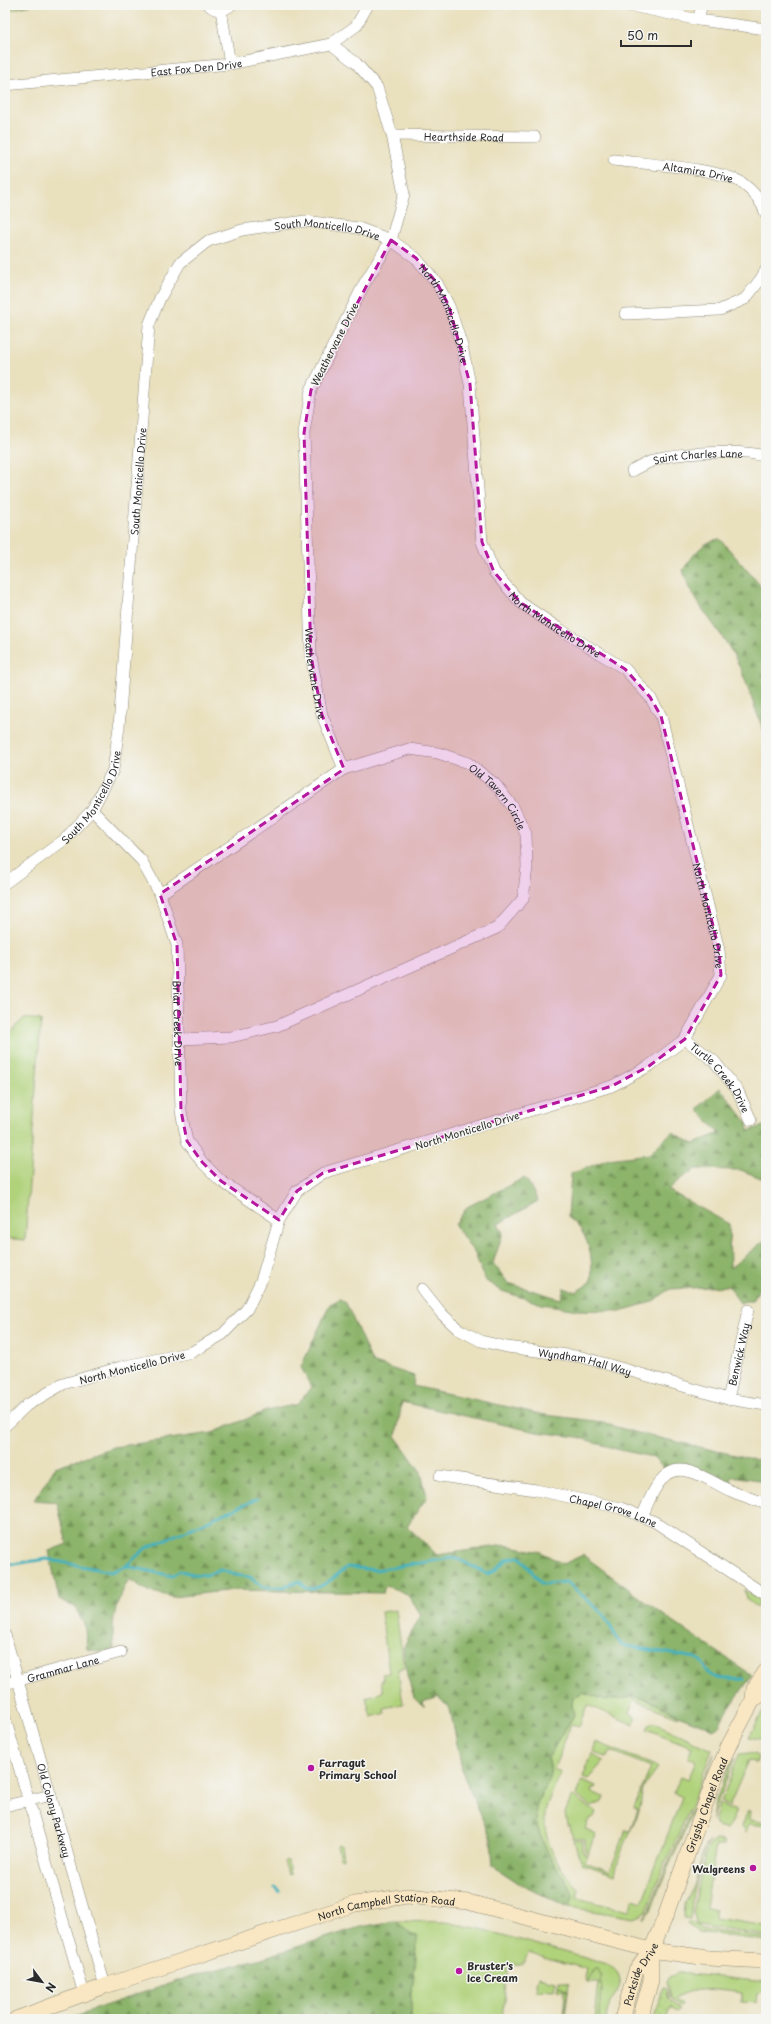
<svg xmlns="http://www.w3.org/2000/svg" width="771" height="2024" viewBox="0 0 771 2024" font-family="'Playpen Sans',sans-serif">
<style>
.green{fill:#b0d27a;stroke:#6e7e52}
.forest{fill:url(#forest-firs);stroke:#5c704a}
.garden{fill:url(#garden-dots);stroke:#6e7e52}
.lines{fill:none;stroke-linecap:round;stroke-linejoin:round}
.stream{stroke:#43b2bf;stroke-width:3}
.street-casing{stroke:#8a8674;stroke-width:12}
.secondary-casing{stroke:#8a8674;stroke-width:16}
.street{stroke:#fff;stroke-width:11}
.secondary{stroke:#f9e7c3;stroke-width:15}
.marked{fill:#b5179e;fill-opacity:0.2;stroke:#b5179e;stroke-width:3;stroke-dasharray:8 5;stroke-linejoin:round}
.poi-dot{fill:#b5179e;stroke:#f6f6f2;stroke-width:1.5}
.labels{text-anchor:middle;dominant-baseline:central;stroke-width:3;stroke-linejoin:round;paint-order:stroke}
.street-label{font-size:10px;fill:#2b2b2b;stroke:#f6f6f2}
.poi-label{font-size:10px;font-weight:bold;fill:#2b2b2b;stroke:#f6f6f2;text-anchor:start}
</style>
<defs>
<pattern id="forest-firs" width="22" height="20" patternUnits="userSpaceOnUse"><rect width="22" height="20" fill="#8cb46a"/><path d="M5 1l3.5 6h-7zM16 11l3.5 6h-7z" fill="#739357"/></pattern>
<pattern id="garden-dots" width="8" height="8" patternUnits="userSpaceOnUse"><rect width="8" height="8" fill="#b0d27a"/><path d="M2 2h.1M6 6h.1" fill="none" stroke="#98b46a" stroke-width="1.8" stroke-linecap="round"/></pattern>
</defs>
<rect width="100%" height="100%" fill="#f6f6f2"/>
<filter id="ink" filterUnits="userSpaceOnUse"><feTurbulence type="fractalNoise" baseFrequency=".025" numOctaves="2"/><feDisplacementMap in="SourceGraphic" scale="8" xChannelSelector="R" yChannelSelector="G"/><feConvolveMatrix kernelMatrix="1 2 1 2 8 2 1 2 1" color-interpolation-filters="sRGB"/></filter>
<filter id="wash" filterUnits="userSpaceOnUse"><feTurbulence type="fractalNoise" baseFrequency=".012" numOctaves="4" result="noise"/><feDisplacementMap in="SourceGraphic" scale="16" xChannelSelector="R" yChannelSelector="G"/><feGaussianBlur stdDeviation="0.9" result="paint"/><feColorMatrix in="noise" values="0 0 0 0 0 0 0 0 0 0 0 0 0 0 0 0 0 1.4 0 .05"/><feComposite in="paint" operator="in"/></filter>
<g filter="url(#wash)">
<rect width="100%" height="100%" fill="#e9e0be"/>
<g class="green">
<polygon points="5,5 31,5 5,11"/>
<polygon points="24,1018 41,1020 25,1240 5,1238 5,1038"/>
<polygon points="744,1590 761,1601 756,1607 746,1599"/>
<polygon points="396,1610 404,1668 398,1669 403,1704 384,1708 385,1713 371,1717 366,1697 383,1692 381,1680 384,1680 382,1674 389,1673 381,1612"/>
<path d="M583 1692 606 1700 635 1697 647 1699 678 1715V1717L634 1700 629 1713 635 1717 634 1725 587 1705 579 1726 571 1724 554 1769 561 1773C557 1784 546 1802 545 1813 543 1843 559 1870 579 1889L577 1898 629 1911 633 1899 642 1902 682 1797 674 1792 681 1777 688 1780 696 1761 688 1756 692 1747 646 1729 651 1723H655L712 1750 690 1808 659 1878 647 1911 642 1915 634 1918 569 1907 573 1892C559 1872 529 1830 537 1804 543 1786 555 1778 548 1758L574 1715 572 1705 573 1698Z"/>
<polygon points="766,1706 766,1724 762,1730 766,1733 766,1738 759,1739 749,1737"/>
<path d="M596 1742 658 1767C654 1775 646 1781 643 1790 640 1797 642 1805 639 1811 631 1833 618 1853 615 1875L583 1864 578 1855 574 1840 583 1841V1852L587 1855 585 1862 610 1871 626 1830 630 1831 638 1810 634 1808 651 1767 611 1751 606 1757 593 1751Z"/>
<path d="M592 1753 604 1761C601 1764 589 1778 588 1779L583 1777Z"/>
<polygon points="749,1753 756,1755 758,1757 756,1763 749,1760 729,1806 721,1802 739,1754"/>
<polygon points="714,1754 696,1804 660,1886 652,1909 643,1919 650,1909 659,1885 694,1804"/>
<polygon points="735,1757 714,1811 712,1820 714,1805 731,1761"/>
<polygon points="582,1780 596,1786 595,1788 592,1788 591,1792 604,1797 602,1802 592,1807 576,1795"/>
<polygon points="572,1796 596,1812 594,1817 589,1819 585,1829 595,1835 588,1853 586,1852 585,1839 573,1838 570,1826 567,1826 565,1813"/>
<polygon points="719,1804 736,1811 730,1824 726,1829 720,1828 714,1823"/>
<polygon points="748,1811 750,1811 749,1819 766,1822 766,1826 749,1824 746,1832 742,1826"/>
<polygon points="715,1840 723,1841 724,1845 716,1845 706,1908 715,1909 715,1918 766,1926 766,1936 697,1925 693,1912 706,1850 708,1846"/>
<polygon points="709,1841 704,1849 692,1902 690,1919 684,1918 685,1904 694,1886 705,1845"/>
<polygon points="338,1844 341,1845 343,1859 340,1858 337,1846"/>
<polygon points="286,1860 288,1861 290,1875 288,1874 284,1862"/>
<path d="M395 1921 446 1922 481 1929 603 1963C616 1967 625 1978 617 1992 615 1996 612 1999 610 2003 608 2008 608 2014 607 2019H599L602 1990 599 1977H602V1975L594 1970 587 1982 585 1978 587 1969 528 1953C523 1967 522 1964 508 1964L502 2019H411V1999L417 1949 412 1935Z"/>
<polygon points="688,1922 692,1922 701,1929 766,1938 766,1941 698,1932 687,1924"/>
<path d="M678 1973 766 1982V1991L758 1994 757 2003 741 2002 742 1993C717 1990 698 1985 675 1998L681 2004 680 2006 670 1998 666 1982 669 1977Z"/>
<polygon points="539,1977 555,1981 554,1990 539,1989 538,1991 536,1990 535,1982"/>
<polygon points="558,1981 569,1984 565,2016 563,2015 568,1991 558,1986"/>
</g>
<g class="forest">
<path d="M720 539 766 592V735C753 708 747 677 732 652 716 624 692 602 683 570 692 557 702 541 720 539Z"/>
<path d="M720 1088 747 1122 748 1131 766 1125V1180L741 1170 695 1169 679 1180 668 1190 729 1224 730 1268 766 1239V1283L761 1284 753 1301H745L740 1303 728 1286 670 1289 652 1302 620 1311 578 1310 542 1304 502 1291 486 1281 475 1254 455 1225 467 1207 524 1178 528 1182 538 1201 498 1224 503 1233 493 1263 508 1283 561 1299 564 1288 576 1292 591 1282C593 1263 591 1246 581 1230 577 1224 572 1222 568 1216L571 1174 609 1159 649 1154 672 1132 694 1144 719 1133 697 1109Z"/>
<path d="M340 1299 346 1303 372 1362 414 1376 413 1386 545 1415 595 1421 638 1433 766 1462V1486L759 1480 732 1476 730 1484C709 1474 688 1461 664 1468L652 1457 616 1449 578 1437 537 1432 402 1402 396 1437 421 1472 427 1497 407 1526 437 1555 505 1545 541 1552 563 1564 583 1555 673 1622 752 1675 722 1719 720 1725 713 1729 678 1715 647 1699 635 1697 606 1700 583 1692 573 1698 572 1705 574 1715 548 1758C555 1778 543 1786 537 1804 529 1830 559 1872 573 1892L574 1896 569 1907 523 1886 493 1866 491 1839 463 1774 450 1709 438 1697 423 1702 424 1707 414 1697 407 1675 403 1648 421 1615C408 1594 409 1593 385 1586L383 1593 233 1590 173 1597 148 1591 129 1579C115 1604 111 1620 114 1649L103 1652 87 1649 86 1628 75 1607 59 1599 49 1551 67 1544 57 1502 34 1500 55 1467 113 1447 212 1433 266 1411 298 1404 311 1387 301 1367 330 1304Z"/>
<path d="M395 1921 412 1935 417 1937C417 1964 410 1991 411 2019H66L192 1976 262 1958 360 1927Z"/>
</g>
<g class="garden">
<polygon points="597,1967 602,1977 600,1978 602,1990 599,2019 595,2019 599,1982 587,1982"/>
<polygon points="558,1986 568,1991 563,2015 565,1991 557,1990"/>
<polygon points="663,1988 666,1989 668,1999 679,2008 676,2011 670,2007 666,2019 655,2019"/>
</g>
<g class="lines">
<g class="stream">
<polyline points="5,1563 14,1564 46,1559 111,1572 126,1566 146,1548 257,1499"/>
<path d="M126 1566 172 1576 180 1571 193 1574 206 1575 221 1570 235 1575 250 1577 263 1587H283L298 1581C302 1582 302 1585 305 1587 316 1595 338 1574 347 1567L376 1570 452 1558 460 1560 487 1574C502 1570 501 1556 520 1557L542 1584 567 1582 603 1614 621 1645 696 1658C706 1663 704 1669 710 1674 718 1681 733 1679 744 1679"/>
<polyline points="275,1888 279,1891"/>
</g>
</g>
</g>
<g filter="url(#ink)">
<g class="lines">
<g class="street-casing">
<g id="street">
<path d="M209 5C216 12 224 11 231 5"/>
<polyline points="627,5 699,20 766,29"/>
<polyline points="221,10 230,64"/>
<polyline points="699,20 701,5"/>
<path id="s1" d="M331 44 356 63 377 87 392 135 404 194 391 240 364 284 311 390 304 433 311 656 322 715 344 769"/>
<path id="s2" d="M5 85 230 64 331 44 356 26 368 5"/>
<path id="s3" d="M392 135 535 137"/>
<path id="s4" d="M614 160C643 164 721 168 742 183 753 191 762 202 766 214"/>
<polyline points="625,314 720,310 745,299 760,280 766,270"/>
<path id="s5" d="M632 471C642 466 653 459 664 457 686 453 746 449 766 457"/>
<path id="s6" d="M92 810 141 860 160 894 177 945 181 1111 187 1141 202 1162 221 1181 279 1220"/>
<path id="s7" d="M5 883 64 840 92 810 113 770 119 727 149 325 160 298 180 263 208 241 242 230 305 221 358 228 391 240 416 258 437 283 449 306 462 346 470 384 482 542 494 572 521 603 561 630 625 669 650 697 661 716 719 950 721 975 685 1039 649 1066 612 1086 323 1173 297 1191 279 1220 261 1281 247 1309 223 1334 192 1352 121 1367 63 1384 27 1405 5 1426"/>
<path id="s8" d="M160 894 344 769 409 749 438 753 468 763 495 784 513 807 526 834 527 867 523 899 497 928 277 1026 231 1037 179 1039"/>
<path id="s9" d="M685 1039 714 1061 738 1091 751 1120"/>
<path id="s10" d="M422 1289 442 1314 458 1329 481 1341 507 1347 582 1357 728 1399 766 1405"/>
<path id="s11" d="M728 1399 748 1310"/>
<path id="s12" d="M440 1476 536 1490 621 1508 655 1522 766 1595"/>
<path d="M642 1517C648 1503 655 1484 667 1474 686 1461 714 1484 731 1491 742 1496 754 1499 766 1504"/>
<path id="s13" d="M5 1635 105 1986"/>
<path id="s14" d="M5 1684 121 1652"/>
<polyline points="5,1718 84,1994"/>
<polyline points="5,1806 51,1795"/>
</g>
</g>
<g class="secondary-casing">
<g id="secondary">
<polyline points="753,1700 754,1689 766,1671"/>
<path id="s15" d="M16 2019 105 1986 355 1904 407 1896 468 1902 651 1950 708 1958 766 1961"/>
<path id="s16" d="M622 2019 636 1971 651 1950 664 1920 712 1785 729 1745 753 1700 766 1691"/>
<polyline points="640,2019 651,1980 651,1950"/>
</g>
</g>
<use href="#street" class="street"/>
<use href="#secondary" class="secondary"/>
</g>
</g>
<path class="marked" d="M391 240 416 258 437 283 449 306 470 384 482 542 494 572 521 603 625 669 650 697 661 716 719 950 721 975 685 1039 649 1066 612 1086 323 1173 297 1191 279 1220 221 1181 202 1162 187 1141 181 1111 177 945 160 894 344 769 322 715 311 656 304 433 311 390Z"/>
<g class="poi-dot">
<circle cx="311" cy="1768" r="4"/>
<circle cx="753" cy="1868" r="4"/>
<circle cx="459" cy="1971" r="4"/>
</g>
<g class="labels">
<g class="street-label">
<text stroke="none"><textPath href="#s2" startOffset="192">East Fox Den Drive</textPath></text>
<text stroke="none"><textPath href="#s3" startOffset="72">Hearthside Road</textPath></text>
<text stroke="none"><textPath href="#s4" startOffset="85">Altamira Drive</textPath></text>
<text stroke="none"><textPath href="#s7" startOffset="833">South Monticello Drive</textPath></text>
<text stroke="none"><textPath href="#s7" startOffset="993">North Monticello Drive</textPath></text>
<text transform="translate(334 344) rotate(-63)">Weathervane Drive</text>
<text stroke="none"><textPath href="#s5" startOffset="69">Saint Charles Lane</textPath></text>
<text stroke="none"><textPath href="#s7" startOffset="449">South Monticello Drive</textPath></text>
<text stroke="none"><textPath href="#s7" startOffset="1341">North Monticello Drive</textPath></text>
<text stroke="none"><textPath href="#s1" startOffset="676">Weathervane Drive</textPath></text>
<text stroke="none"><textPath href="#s7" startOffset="125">South Monticello Drive</textPath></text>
<text stroke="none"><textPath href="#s8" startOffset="397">Old Tavern Circle</textPath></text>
<text stroke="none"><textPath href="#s7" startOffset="1689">North Monticello Drive</textPath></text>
<text stroke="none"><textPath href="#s6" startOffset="241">Briar Creek Drive</textPath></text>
<text stroke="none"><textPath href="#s9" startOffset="53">Turtle Creek Drive</textPath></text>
<text transform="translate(467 1130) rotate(-17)">North Monticello Drive</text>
<text stroke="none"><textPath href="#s11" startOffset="46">Benwick Way</textPath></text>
<text stroke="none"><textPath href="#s10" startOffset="186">Wyndham Hall Way</textPath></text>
<text transform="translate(132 1367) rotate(-14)">North Monticello Drive</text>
<text stroke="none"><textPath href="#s12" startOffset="177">Chapel Grove Lane</textPath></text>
<text stroke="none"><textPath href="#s14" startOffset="60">Grammar Lane</textPath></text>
<text stroke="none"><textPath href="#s16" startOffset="231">Grigsby Chapel Road</textPath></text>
<text stroke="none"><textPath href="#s13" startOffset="182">Old Colony Parkway</textPath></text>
<text stroke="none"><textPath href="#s15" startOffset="389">North Campbell Station Road</textPath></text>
<text stroke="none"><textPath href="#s16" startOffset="49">Parkside Drive</textPath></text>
</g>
<g class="poi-label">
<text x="319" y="1762">Farragut<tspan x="319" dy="12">Primary School</tspan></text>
<text x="745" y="1868" text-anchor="end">Walgreens</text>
<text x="467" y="1965">Bruster's<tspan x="467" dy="12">Ice Cream</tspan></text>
</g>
</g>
<rect width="771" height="2024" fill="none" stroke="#f6f6f2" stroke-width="20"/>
<g transform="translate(42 1982) rotate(122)" stroke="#f6f6f2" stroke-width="3" paint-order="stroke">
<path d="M0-3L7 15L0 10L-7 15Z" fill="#2b2b2b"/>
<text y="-6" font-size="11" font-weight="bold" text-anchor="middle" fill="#2b2b2b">N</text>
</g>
<path d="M621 40v6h70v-6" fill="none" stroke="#2b2b2b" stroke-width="2"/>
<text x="627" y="40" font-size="12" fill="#2b2b2b" stroke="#f6f6f2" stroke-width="3" paint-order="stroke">50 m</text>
</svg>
